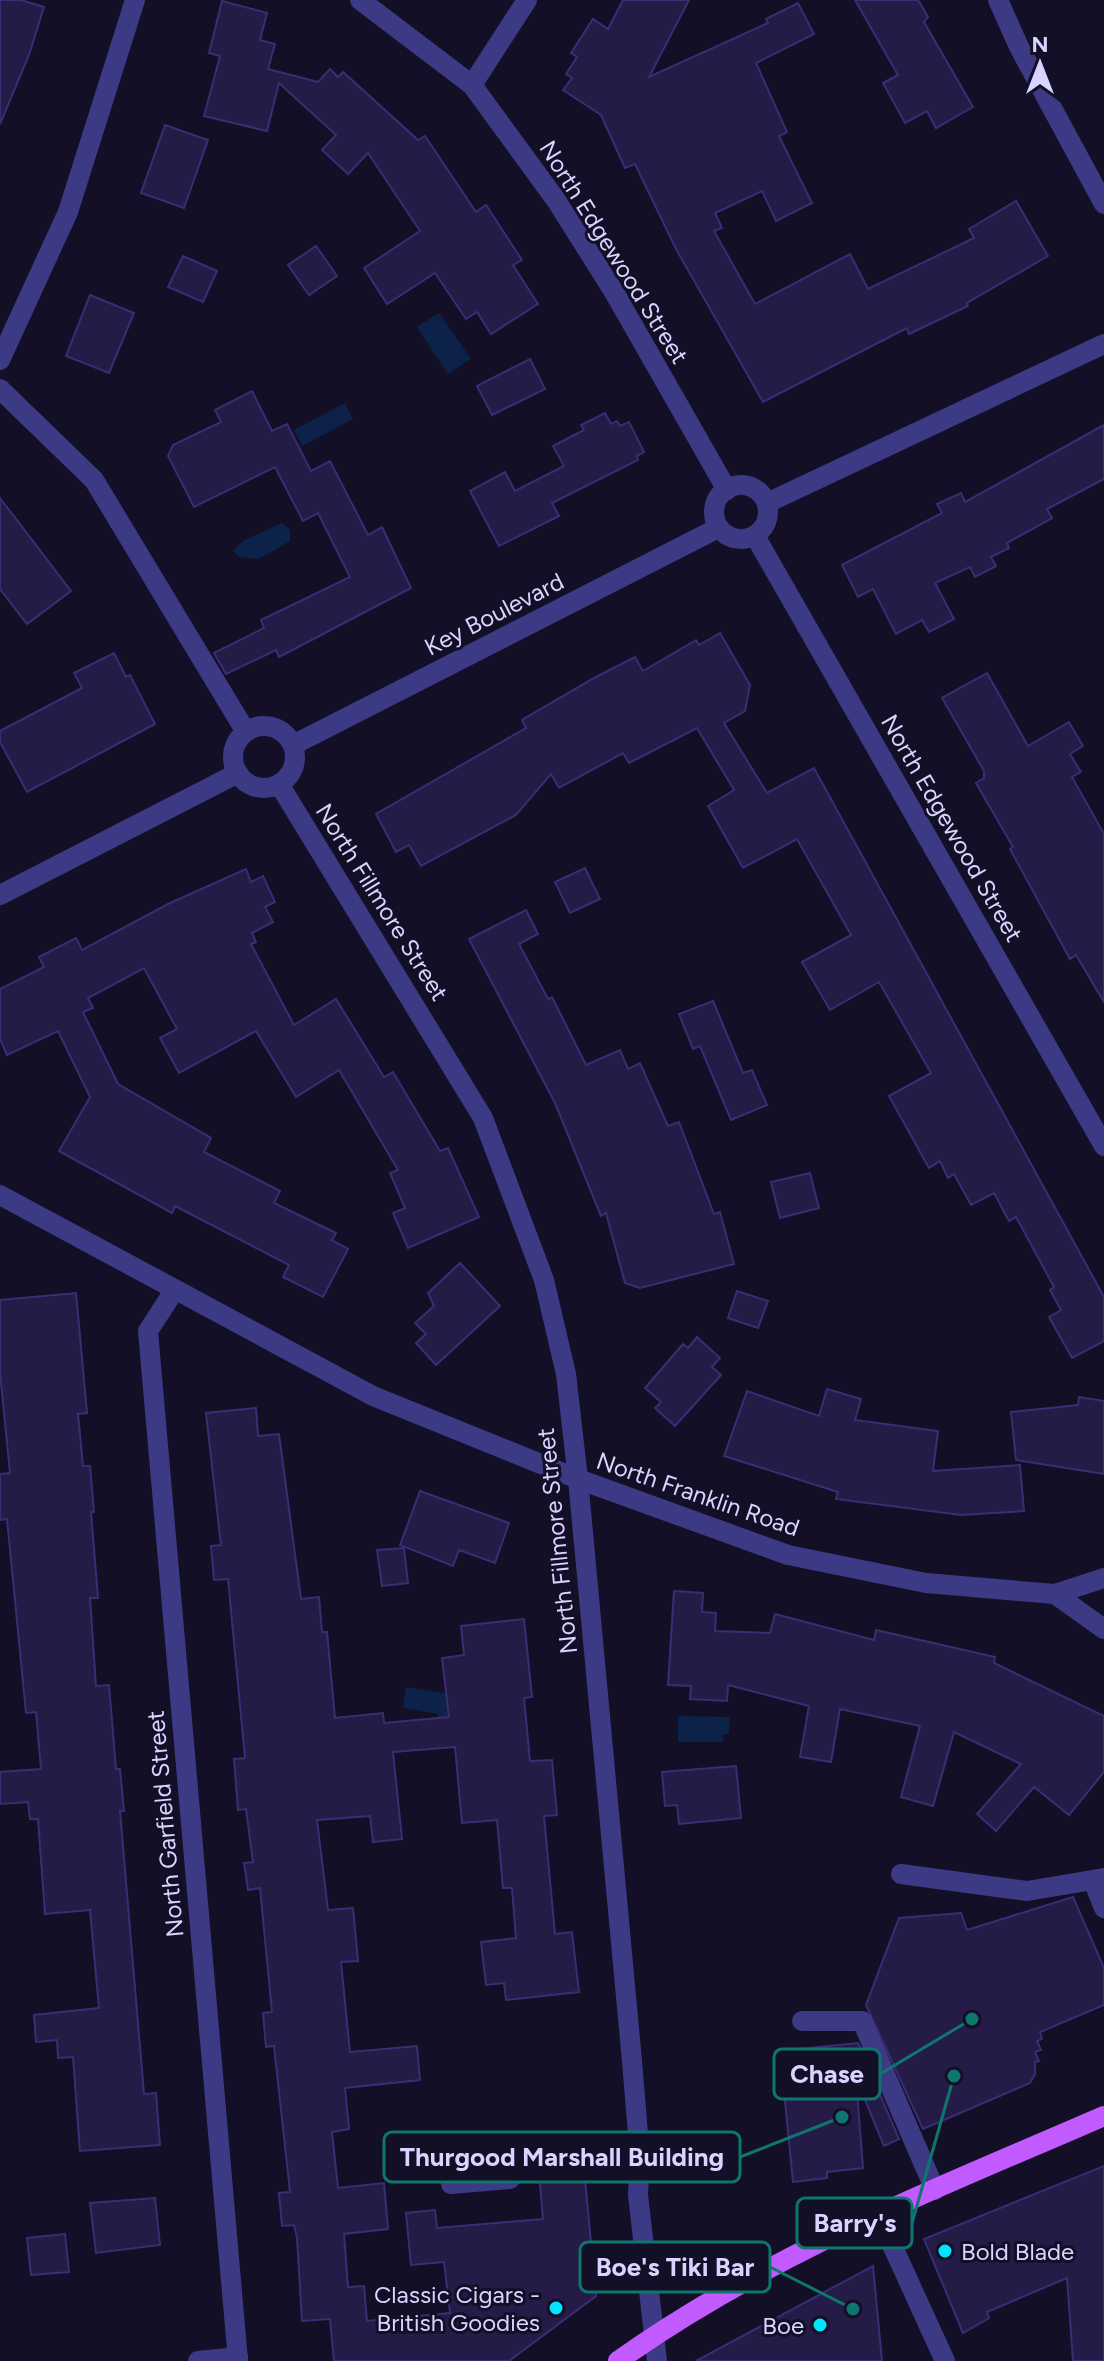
<svg xmlns="http://www.w3.org/2000/svg" width="1104" height="2361" viewBox="0 0 1104 2361" font-family="Figtree,sans-serif">
<style>
.water{fill:#0c2248}
.building{fill:#241b47;stroke:#3b2d73;stroke-width:2}
.lines{fill:none;stroke-linecap:round;stroke-linejoin:round}
.minor{stroke:#3d3a85;stroke-width:20}
.major{stroke:#c25bff;stroke-width:20}
.poi-dot{fill:#00e5ff;stroke:#130f26;stroke-width:3}
.labels{text-anchor:middle;dominant-baseline:central;stroke-width:6;stroke-linejoin:round;paint-order:stroke}
.street-label{font-size:24px;fill:#d9d4ff;stroke:#130f26}
.poi-label{font-size:24px;fill:#d9d4ff;stroke:#130f26;text-anchor:end}
.leader{fill:none;stroke:#0f766e;stroke-width:3}
.callout-dot{fill:#0f766e;stroke:#130f26;stroke-width:3}
.callout{fill:#130f26;stroke:#0f766e;stroke-width:3}
.callout-label{font-size:26px;text-anchor:middle;font-weight:bold;fill:#d9d4ff}
</style>
<rect width="100%" height="100%" fill="#130f26"/>
<g class="water">
<polygon points="439,313 471,359 448,374 417,327"/>
<polygon points="345,403 353,419 302,446 294,430"/>
<polygon points="282,523 290,530 290,541 259,559 238,557 233,550 245,540"/>
<polygon points="406,1687 459,1695 454,1727 438,1721 438,1714 403,1708"/>
<polygon points="678,1716 730,1717 729,1734 723,1734 723,1742 678,1742"/>
</g>
<g class="building">
<polygon points="0,0 21,0 44,7 29,55 0,124"/>
<polygon points="623,0 689,0 649,77 768,23 766,19 798,3 814,34 756,63 787,132 779,136 812,203 776,221 762,191 715,213 722,228 714,231 755,304 850,254 868,289 974,238 969,229 1016,201 1048,256 967,303 968,306 909,334 907,328 763,402 676,249 635,164 625,168 601,115 563,90 572,78 566,74 577,57 571,53 593,19 608,29"/>
<polygon points="855,0 918,0 928,17 924,22 973,107 936,128 927,111 905,123 883,83 898,75"/>
<polygon points="222,1 267,13 260,40 275,44 268,69 318,82 330,69 338,77 343,72 418,140 425,136 476,212 486,205 522,260 513,265 538,304 491,334 477,312 466,319 435,273 387,304 364,268 420,231 368,153 348,174 322,150 336,135 279,83 267,131 204,116 220,56 209,53"/>
<polygon points="165,125 208,140 184,208 141,193"/>
<polygon points="316,246 337,276 309,295 288,265"/>
<polygon points="183,256 217,271 203,302 168,287"/>
<polygon points="90,295 134,313 109,373 66,356"/>
<polygon points="530,359 545,389 492,415 477,386"/>
<polygon points="252,391 272,431 287,424 311,471 330,461 368,535 382,527 411,588 279,657 276,650 226,674 214,653 264,628 261,620 350,577 318,513 303,521 275,467 194,507 168,456 173,445 221,422 215,410"/>
<polygon points="605,413 611,424 617,421 620,426 629,422 644,452 637,456 638,460 552,503 559,516 499,546 470,491 505,472 515,491 564,466 553,446 584,430 581,425"/>
<polygon points="1104,425 1104,479 1047,509 1052,518 1007,543 1009,548 991,557 996,566 975,577 970,567 935,583 954,619 929,632 922,620 896,634 873,589 858,597 842,565 942,513 937,504 961,493 965,502"/>
<polygon points="0,498 71,591 27,624 0,589"/>
<polygon points="720,633 750,685 745,711 724,723 767,793 814,768 1104,1297 1104,1341 1072,1358 1049,1317 1061,1310 1050,1290 1054,1287 1016,1217 1009,1221 994,1193 971,1205 954,1174 948,1178 940,1161 929,1168 889,1096 931,1073 879,982 830,1010 802,962 851,935 797,839 743,868 708,806 734,790 697,728 629,763 623,753 559,788 551,774 516,815 421,866 409,845 396,852 376,814 526,728 522,720 594,678 635,657 643,671 696,640 699,645"/>
<polygon points="114,653 126,677 130,675 155,724 27,792 0,742 0,731 82,688 74,673"/>
<polygon points="987,673 1028,746 1069,722 1083,746 1070,754 1081,772 1072,777 1104,834 1104,1002 1076,955 1070,959 1010,849 1013,847 976,783 984,778 984,771 942,698"/>
<polygon points="585,868 600,899 570,913 555,882"/>
<polygon points="246,869 251,882 263,876 275,902 265,907 273,922 252,933 256,942 251,944 294,1025 336,999 384,1077 393,1072 440,1151 448,1148 479,1217 408,1248 393,1213 405,1208 390,1173 398,1170 339,1070 296,1097 256,1031 179,1073 160,1038 177,1029 144,968 88,998 93,1008 83,1012 118,1084 211,1138 204,1152 280,1191 274,1203 336,1233 332,1240 348,1249 323,1297 283,1277 289,1265 175,1206 172,1213 59,1151 90,1097 58,1031 7,1055 0,1039 0,989 44,967 39,957 76,938 82,950 170,903"/>
<polygon points="526,910 538,934 519,944 548,999 552,997 586,1065 620,1050 628,1069 640,1063 668,1126 679,1122 714,1214 720,1212 734,1264 640,1288 625,1283 606,1213 601,1216 555,1103 469,939"/>
<polygon points="713,1001 743,1073 752,1070 767,1105 731,1120 700,1046 693,1049 679,1014"/>
<polygon points="810,1173 819,1208 780,1218 771,1182"/>
<polygon points="460,1263 500,1306 436,1365 416,1343 426,1334 415,1323 434,1306 428,1293"/>
<polygon points="737,1291 768,1301 758,1328 728,1318"/>
<polygon points="76,1293 87,1413 78,1414 83,1466 90,1466 94,1512 91,1512 98,1598 90,1598 96,1686 109,1685 116,1769 120,1769 124,1811 120,1811 144,2094 156,2093 160,2145 80,2151 73,2057 58,2058 57,2040 36,2042 34,2015 99,2008 90,1910 45,1914 38,1819 30,1819 28,1802 0,1804 0,1772 41,1769 36,1712 26,1713 7,1519 0,1520 0,1474 10,1473 0,1372 0,1300"/>
<polygon points="697,1337 720,1358 712,1367 721,1375 675,1426 655,1408 661,1402 645,1388 683,1344 688,1348"/>
<polygon points="827,1389 861,1399 855,1420 938,1431 933,1471 1020,1465 1024,1511 961,1515 836,1499 838,1492 724,1456 747,1391 819,1416"/>
<polygon points="1079,1397 1104,1401 1104,1474 1016,1460 1011,1412 1078,1405"/>
<polygon points="256,1408 258,1436 279,1434 301,1599 319,1597 322,1632 327,1632 335,1718 383,1713 384,1723 449,1717 442,1658 464,1655 461,1626 524,1619 532,1697 524,1698 530,1761 552,1760 557,1815 544,1816 555,1934 572,1932 579,1992 506,2000 504,1983 486,1985 481,1942 516,1938 512,1888 503,1888 497,1820 462,1823 455,1747 393,1752 402,1839 373,1842 370,1816 317,1820 328,1910 353,1908 358,1961 341,1962 350,2052 417,2046 420,2080 345,2088 349,2129 332,2132 338,2188 384,2183 388,2229 344,2234 348,2287 364,2286 367,2321 450,2313 444,2262 411,2265 406,2213 435,2210 437,2228 543,2219 539,2173 584,2168 596,2296 509,2361 334,2361 330,2319 302,2321 297,2238 294,2225 282,2226 279,2193 290,2192 274,2046 266,2047 263,2013 272,2012 260,1888 248,1890 244,1863 253,1862 246,1809 238,1810 234,1759 245,1758 228,1579 214,1580 211,1546 221,1545 206,1413"/>
<polygon points="420,1491 509,1523 495,1563 459,1550 453,1566 400,1545"/>
<polygon points="404,1548 408,1583 382,1586 377,1550"/>
<polygon points="674,1591 703,1593 702,1612 716,1613 715,1631 770,1633 775,1614 874,1640 876,1630 995,1657 994,1663 1104,1716 1104,1772 1069,1815 1034,1787 996,1831 977,1814 1021,1764 954,1732 933,1806 901,1797 920,1726 840,1709 831,1762 800,1757 809,1706 728,1685 727,1701 690,1699 691,1686 668,1685"/>
<polygon points="736,1766 741,1818 679,1824 677,1805 665,1806 662,1772"/>
<polygon points="1073,1897 1104,1968 1104,2005 1040,2032 1042,2039 1037,2041 1041,2050 1035,2052 1039,2061 1035,2062 1035,2074 1030,2083 923,2129 866,2005 899,1918 961,1913 967,1930"/>
<polygon points="858,2043 899,2139 884,2146 856,2078 863,2168 827,2172 827,2178 793,2182 780,2051"/>
<polygon points="1104,2166 1104,2361 1073,2361 1067,2278 987,2312 989,2318 963,2333 924,2239"/>
<polygon points="155,2198 160,2245 96,2253 90,2203"/>
<polygon points="65,2234 69,2272 31,2275 27,2238"/>
<polygon points="873,2266 882,2361 696,2361"/>
</g>
<g class="lines">
<g class="minor">
<polyline points="360,0 472,85 556,200 614,292 727,490"/>
<polyline points="998,0 1019,47 1104,204"/>
<polyline points="472,85 527,0"/>
<polyline points="0,360 68,212 135,0"/>
<polyline points="0,389 94,480 246,732"/>
<circle cx="741" cy="512" r="27"/>
<polyline points="767,503 1104,344"/>
<polyline points="755,536 1104,1146"/>
<circle cx="264" cy="757" r="31"/>
<polyline points="293,745 718,528"/>
<polyline points="279,784 483,1118 544,1280 566,1374 578,1479 632,2061 640,2158 638,2195 657,2361"/>
<polyline points="0,895 238,773"/>
<polyline points="0,1195 373,1396 578,1479 788,1555 926,1583 1055,1594 1104,1578"/>
<polyline points="174,1291 148,1331 238,2361"/>
<polyline points="1055,1594 1104,1629"/>
<polyline points="901,1874 1027,1891 1104,1878"/>
<polyline points="1094,1883 1104,1908"/>
<polyline points="802,2021 862,2021 935,2190"/>
<polyline points="451,2184 510,2179 524,2162 599,2153 640,2158"/>
<polyline points="877,2212 945,2361"/>
<polyline points="198,2361 238,2357"/>
</g>
<path class="major" d="M618 2361C768 2254 936 2189 1104 2116"/>
</g>
<g class="poi-dot">
<circle cx="945" cy="2251" r="8"/>
<circle cx="556" cy="2308" r="8"/>
<circle cx="820" cy="2325" r="8"/>
</g>
<g class="labels">
<g class="street-label">
<text transform="translate(614 252) rotate(58)">North Edgewood Street</text>
<text transform="translate(494 614) rotate(-27)">Key Boulevard</text>
<text transform="translate(952 828) rotate(60)">North Edgewood Street</text>
<text transform="translate(382 902) rotate(58)">North Fillmore Street</text>
<text transform="translate(698 1494) rotate(19)">North Franklin Road</text>
<text transform="translate(557 1541) rotate(-96)">North Fillmore Street</text>
<text transform="translate(165 1824) rotate(-95)">North Garfield Street</text>
</g>
<g class="poi-label">
<text x="961" y="2251" text-anchor="start">Bold Blade</text>
<text x="540" y="2294">Classic Cigars -<tspan x="540" dy="28">British Goodies</tspan></text>
<text x="804" y="2325">Boe</text>
</g>
</g>
<path class="leader" d="M972 2019L880 2074M842 2117L740 2157M954 2076L912 2223M853 2309L770 2267"/>
<g class="callout-dot">
<circle cx="972" cy="2019" r="8"/>
<circle cx="842" cy="2117" r="8"/>
<circle cx="954" cy="2076" r="8"/>
<circle cx="853" cy="2309" r="8"/>
</g>
<g class="callout">
<rect x="774" y="2049" width="106" height="50" rx="8"/>
<rect x="384" y="2132" width="356" height="50" rx="8"/>
<rect x="797" y="2198" width="115" height="50" rx="8"/>
<rect x="580" y="2242" width="190" height="50" rx="8"/>
</g>
<g class="callout-label">
<text x="827" y="2083">Chase</text>
<text x="562" y="2166">Thurgood Marshall Building</text>
<text x="855" y="2232">Barry's</text>
<text x="675" y="2276">Boe's Tiki Bar</text>
</g>
<g transform="translate(1040 64)" stroke="#130f26" stroke-width="6" paint-order="stroke">
<path d="M0-6L14 30L0 20L-14 30Z" fill="#d9d4ff"/>
<text y="-12" font-size="22" font-weight="bold" text-anchor="middle" fill="#d9d4ff">N</text>
</g>
</svg>
